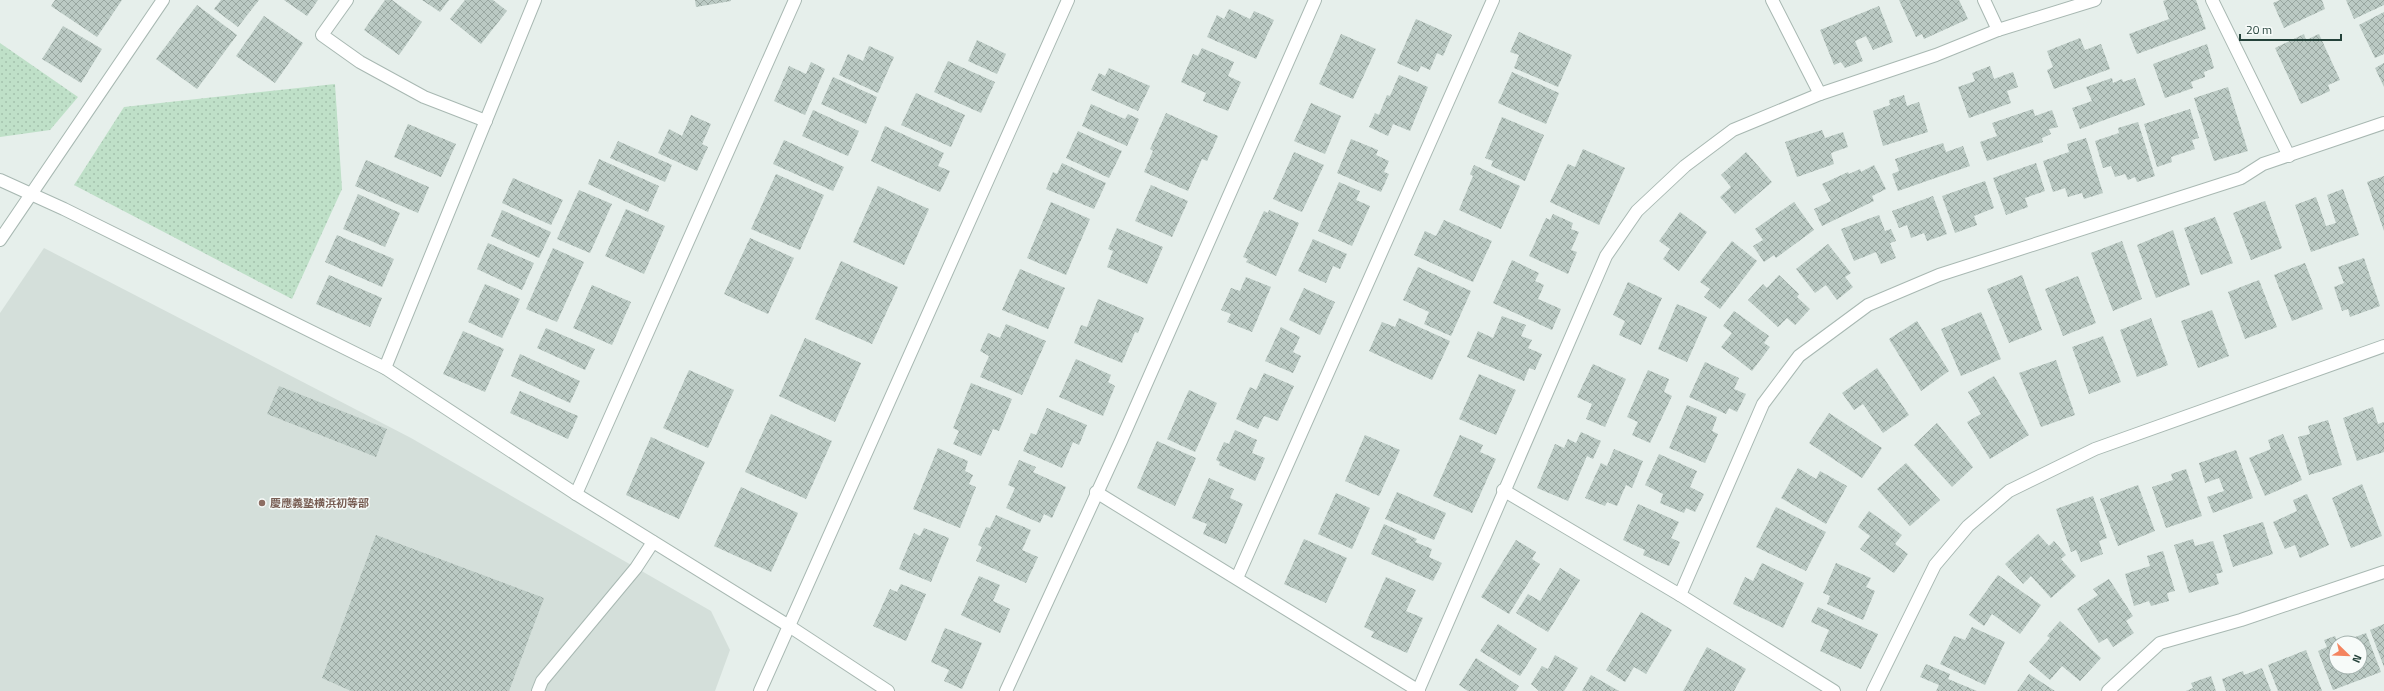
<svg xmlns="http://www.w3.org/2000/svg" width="2384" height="691" viewBox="0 0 2384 691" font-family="'Titillium Web','Noto Sans JP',sans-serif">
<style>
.built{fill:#d4dfda}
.grass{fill:url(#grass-dots)}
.building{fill:url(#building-cross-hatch)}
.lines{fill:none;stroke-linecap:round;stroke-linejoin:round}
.service-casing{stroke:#a8b8b2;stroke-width:14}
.minor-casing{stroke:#a8b8b2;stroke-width:14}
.tertiary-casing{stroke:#a8b8b2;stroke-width:14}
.service{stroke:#fff;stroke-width:12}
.minor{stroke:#fff;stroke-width:12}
.tertiary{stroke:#fff;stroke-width:12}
.education-dot{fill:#8d6e63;stroke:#f7fbf9;stroke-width:1.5}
.labels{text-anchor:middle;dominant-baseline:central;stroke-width:3;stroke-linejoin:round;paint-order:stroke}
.education-label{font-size:11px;font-weight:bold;fill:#785e54;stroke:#f7fbf9;text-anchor:start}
</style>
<defs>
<pattern id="grass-dots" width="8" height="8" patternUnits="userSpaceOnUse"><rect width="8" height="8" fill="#bfe0c8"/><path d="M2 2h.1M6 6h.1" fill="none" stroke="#a4c1ad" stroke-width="1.8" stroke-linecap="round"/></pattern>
<pattern id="building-cross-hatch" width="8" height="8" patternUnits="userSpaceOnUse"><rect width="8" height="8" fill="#bbcac4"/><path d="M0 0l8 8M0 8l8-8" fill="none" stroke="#98a6a0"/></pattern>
</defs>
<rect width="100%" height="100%" fill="#e6efeb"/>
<polygon class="built" points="44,248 411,438 711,611 730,650 715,691 0,691 0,313"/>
<g class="grass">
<polygon points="0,43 78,97 50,130 0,137"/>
<polygon points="335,84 342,189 292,299 74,185 124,107"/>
</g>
<g class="building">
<polygon points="55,0 122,0 97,37 51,6"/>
<polygon points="221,0 259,0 238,27 214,9"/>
<polygon points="284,0 318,0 307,16"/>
<polygon points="385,0 392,0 422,22 399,55 364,30"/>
<polygon points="422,0 449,0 440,12"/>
<polygon points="465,0 493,0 507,11 481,44 450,19"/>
<polygon points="695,0 731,0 731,1 696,7"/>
<polygon points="1899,0 1959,0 1968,19 1924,39 1922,34 1916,37"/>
<polygon points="2166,0 2196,0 2206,29 2137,54 2129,34 2169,19 2163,1"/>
<polygon points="2280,0 2322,0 2325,9 2284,28 2273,3"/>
<polygon points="2346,0 2384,0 2384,5 2354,19"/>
<polygon points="197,5 237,35 197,89 156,59"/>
<polygon points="1879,6 1893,42 1873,50 1866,36 1855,41 1863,61 1845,68 1841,62 1834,65 1820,30"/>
<polygon points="1229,9 1250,19 1254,11 1274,20 1256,59 1207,37 1217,15 1224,19"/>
<polygon points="2384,12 2384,54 2375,58 2359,25"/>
<polygon points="264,16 303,43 275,83 236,56"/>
<polygon points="1416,19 1452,35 1443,56 1437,53 1430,70 1421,66 1418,72 1397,63"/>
<polygon points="63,26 102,49 81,83 42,59"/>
<polygon points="1519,32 1572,55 1558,87 1514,68 1519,55 1510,52"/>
<polygon points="1341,34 1376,49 1353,99 1319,84"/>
<polygon points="2304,34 2306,40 2319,34 2340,80 2328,85 2330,91 2301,104 2275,48"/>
<polygon points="2080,38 2085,50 2101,44 2110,69 2054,89 2047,70 2053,67 2047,51"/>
<polygon points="977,40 1006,54 997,74 968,61"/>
<polygon points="2207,44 2214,68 2204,72 2205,77 2191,82 2193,88 2165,98 2153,64"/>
<polygon points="869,46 894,57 878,93 839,75 848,54 863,61"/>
<polygon points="1202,48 1234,62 1228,76 1241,82 1228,111 1203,101 1206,93 1181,82 1193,54 1198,56"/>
<polygon points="948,61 995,82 981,113 934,92"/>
<polygon points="811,62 825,69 805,115 774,101 789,66 806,74"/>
<polygon points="2384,63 2384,87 2375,68"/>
<polygon points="1990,66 1994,79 2013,72 2018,87 2007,91 2011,103 1969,118 1958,87 1975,81 1972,73"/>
<polygon points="1109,68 1150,86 1138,111 1091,90 1099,73 1105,76"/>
<polygon points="1512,72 1559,93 1546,124 1498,103"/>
<polygon points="1399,75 1428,87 1410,131 1393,124 1388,136 1369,127 1375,113 1379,115 1387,95 1390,96"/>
<polygon points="833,77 877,97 866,124 821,104"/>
<polygon points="2112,78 2113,83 2122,79 2123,82 2135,78 2145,105 2080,129 2072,108 2092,101 2086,87"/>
<polygon points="2228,87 2248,151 2214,161 2194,98"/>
<polygon points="916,93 965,115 951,147 901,125"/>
<polygon points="1904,95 1907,106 1919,102 1928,132 1883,146 1873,111 1890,105 1889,100"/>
<polygon points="1311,103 1341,116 1325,154 1294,141"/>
<polygon points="1091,104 1125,119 1128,114 1139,119 1127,146 1082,126"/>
<polygon points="2033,109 2035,116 2052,110 2058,127 2049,129 2051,134 2042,138 2043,142 1987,161 1980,142 1997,136 1992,123"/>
<polygon points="2190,109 2199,138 2192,140 2195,149 2171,157 2172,162 2157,167 2144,124"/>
<polygon points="813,110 859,131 848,156 802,136"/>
<polygon points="1166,113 1218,136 1207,161 1202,159 1188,191 1144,172 1153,151 1150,149"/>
<polygon points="691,115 711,124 702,144 708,147 697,171 658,153 669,129 682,136"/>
<polygon points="1502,117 1544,135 1525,181 1491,166 1493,161 1485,158"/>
<polygon points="2138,122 2155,176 2137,182 2135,177 2128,180 2125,174 2115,177 2111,166 2103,168 2095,141 2119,133 2118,128"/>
<polygon points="408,124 456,144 441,177 394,157"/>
<polygon points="885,126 944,153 938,166 950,171 940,192 871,161"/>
<polygon points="1822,130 1825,138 1843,132 1848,147 1831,153 1834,164 1797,177 1785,142"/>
<polygon points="1078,131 1122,151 1109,178 1066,158"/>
<polygon points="2086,138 2103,193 2084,199 2082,193 2068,197 2065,188 2053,192 2043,161 2069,152 2067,144"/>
<polygon points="1351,139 1378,150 1376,155 1389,161 1384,172 1389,174 1381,192 1337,173"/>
<polygon points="784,140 844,167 833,191 773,164"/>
<polygon points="618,141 672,165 665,182 610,158"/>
<polygon points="1943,143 1946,152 1963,146 1970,166 1898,191 1892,174 1899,171 1895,159"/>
<polygon points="1583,149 1625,168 1599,225 1550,202 1568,164 1575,167"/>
<polygon points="1294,152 1324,165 1302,212 1273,199"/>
<polygon points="1746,152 1772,182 1735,214 1720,197 1731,187 1721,175"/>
<polygon points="599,159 659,186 648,212 588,184"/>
<polygon points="366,160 429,187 418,213 355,186"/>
<polygon points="1062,163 1106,183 1094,209 1046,189 1053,172 1057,174"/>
<polygon points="2036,163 2045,191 2025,198 2028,207 2006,215 1993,178"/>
<polygon points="1474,165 1520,186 1501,229 1459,210 1473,176 1470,174"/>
<polygon points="1874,165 1886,189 1872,196 1874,201 1822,226 1814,209 1831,201 1822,184 1848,172 1849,174 1860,169 1861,172"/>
<polygon points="776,174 824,195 800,250 751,229"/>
<polygon points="2384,176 2384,231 2367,182"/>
<polygon points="513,178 563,200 551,225 502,203"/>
<polygon points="1985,181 1994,208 1974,216 1977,225 1955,233 1942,196"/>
<polygon points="1339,182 1360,191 1356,200 1370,206 1352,246 1318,231"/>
<polygon points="1151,185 1188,201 1172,237 1135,221"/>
<polygon points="878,186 929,209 904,265 853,242"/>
<polygon points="2343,189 2359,235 2311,252 2295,205 2316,197 2326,226 2336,223 2327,195"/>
<polygon points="579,190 612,204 590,253 557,239"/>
<polygon points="358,194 400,213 385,247 343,229"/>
<polygon points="1933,196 1947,234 1927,241 1924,233 1911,238 1907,225 1899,228 1892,211"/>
<polygon points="2265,201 2282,248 2251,260 2233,213"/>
<polygon points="1051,202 1090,219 1066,275 1027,258"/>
<polygon points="1794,202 1814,230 1776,258 1774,255 1764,262 1753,246 1763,240 1755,229"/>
<polygon points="626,209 665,226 644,274 605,256"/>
<polygon points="502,210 551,232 539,258 491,236"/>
<polygon points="1269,210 1299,223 1276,276 1246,262 1248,259 1243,257 1264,211 1268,213"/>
<polygon points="1680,212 1707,232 1679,271 1663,259 1670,249 1659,241"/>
<polygon points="1553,214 1573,223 1571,229 1579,232 1571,250 1577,252 1568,274 1529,256 1546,218 1550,220"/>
<polygon points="1879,215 1885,231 1891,229 1896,241 1890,243 1896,258 1881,264 1876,252 1854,261 1841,229"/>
<polygon points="2215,217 2233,263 2201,275 2184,228"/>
<polygon points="1444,220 1492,241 1473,282 1414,255 1425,231 1436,236"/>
<polygon points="1117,228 1163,247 1147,284 1107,267 1113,251 1108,249"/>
<polygon points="2173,230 2190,285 2156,298 2137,245"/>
<polygon points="337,235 394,259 382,287 325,262"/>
<polygon points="750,238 794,258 768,314 724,294"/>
<polygon points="1313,239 1347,254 1340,269 1333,266 1326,283 1298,271"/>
<polygon points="1732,241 1757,261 1720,309 1704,297 1710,289 1700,282"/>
<polygon points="2122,241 2142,299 2113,311 2091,253"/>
<polygon points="488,243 534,263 522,290 477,269"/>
<polygon points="1828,244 1851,273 1845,277 1853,287 1837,300 1826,285 1815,293 1796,269"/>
<polygon points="553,248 584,262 557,322 526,309"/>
<polygon points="2364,258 2380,306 2350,317 2348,309 2342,311 2334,287 2344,283 2338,267"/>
<polygon points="1512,260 1539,273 1535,281 1544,285 1538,299 1561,309 1552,330 1493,303"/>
<polygon points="841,261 898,287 872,344 815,319"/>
<polygon points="2305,263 2323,309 2292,321 2274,275"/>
<polygon points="1418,267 1471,291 1451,336 1424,324 1429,312 1403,300"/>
<polygon points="1020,269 1065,288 1048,329 1002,310"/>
<polygon points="329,275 382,298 370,327 316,304"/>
<polygon points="1779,275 1799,294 1797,297 1810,309 1795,325 1787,318 1778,327 1748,300 1763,284 1767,288"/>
<polygon points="2022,275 2042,330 2009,343 1987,289"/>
<polygon points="2078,276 2096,323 2063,336 2045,289"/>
<polygon points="1246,277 1271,287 1252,332 1227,322 1231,314 1221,310 1231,288 1240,291"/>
<polygon points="2259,280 2277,327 2245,339 2228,292"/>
<polygon points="1628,282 1662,298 1641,345 1619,335 1625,321 1613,315"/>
<polygon points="485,284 520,299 502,338 468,322"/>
<polygon points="592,285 631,302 612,345 573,328"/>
<polygon points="1304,288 1335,302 1320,335 1289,320"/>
<polygon points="1098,299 1144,318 1138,333 1135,332 1122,363 1074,343 1081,325 1087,327"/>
<polygon points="1677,304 1707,317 1687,362 1658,349"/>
<polygon points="2212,310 2229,356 2198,368 2181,321"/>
<polygon points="1734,311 1769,336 1764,343 1770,347 1752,371 1721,347 1732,333 1723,326"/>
<polygon points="1981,312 2001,359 1961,376 1941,329"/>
<polygon points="1502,316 1526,325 1521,336 1532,340 1528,348 1542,354 1535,370 1529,368 1524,381 1467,357 1478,331 1493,338"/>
<polygon points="1399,318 1450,341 1432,380 1369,351 1382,322 1395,327"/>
<polygon points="2151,318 2168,365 2137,377 2120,330"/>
<polygon points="1917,321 1949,371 1921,391 1889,339"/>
<polygon points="1006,324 1046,341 1022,395 980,377 989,356 980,351 988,333 1000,338"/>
<polygon points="1281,327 1300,337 1293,352 1301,356 1293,373 1265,361"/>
<polygon points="546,328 595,349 585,370 537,348"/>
<polygon points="463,331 504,349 485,392 443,374"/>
<polygon points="2103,336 2121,382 2089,394 2072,347"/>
<polygon points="805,338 861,363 835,422 779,396"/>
<polygon points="520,354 580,381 570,403 511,376"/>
<polygon points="1076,359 1111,375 1108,382 1115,386 1103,416 1059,397"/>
<polygon points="2056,360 2075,415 2041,427 2019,373"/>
<polygon points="1705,362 1739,378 1734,389 1746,394 1737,412 1729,408 1726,414 1689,397"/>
<polygon points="1593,364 1626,379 1605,427 1586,419 1592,404 1577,397"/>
<polygon points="1877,368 1909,415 1883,433 1863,404 1854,410 1842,393"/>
<polygon points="689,370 734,390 708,448 663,428"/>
<polygon points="1648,370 1669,379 1664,392 1672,396 1650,443 1632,435 1638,422 1627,417"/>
<polygon points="1264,373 1294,386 1278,421 1264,416 1258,429 1236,419 1250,387 1256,390"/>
<polygon points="1479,374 1516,390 1496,435 1459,419"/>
<polygon points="1994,376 2029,435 1990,459 1967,422 1981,414 1968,392"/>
<polygon points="971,383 1012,399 999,431 993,429 981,456 953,444 959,431 953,428"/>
<polygon points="279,386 387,429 376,457 267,414"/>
<polygon points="1189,390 1217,403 1195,452 1167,439"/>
<polygon points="520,391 578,416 568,439 510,413"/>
<polygon points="1687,405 1717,417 1712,431 1718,434 1705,463 1669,448"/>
<polygon points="2373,407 2378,424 2384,422 2384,452 2357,461 2343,418"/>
<polygon points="1047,408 1087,425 1079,445 1073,442 1062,468 1023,451 1031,433 1036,435"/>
<polygon points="1829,413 1882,448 1862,478 1809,443"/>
<polygon points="771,414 832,441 806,499 745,472"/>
<polygon points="2328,420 2342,465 2309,475 2298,437 2310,434 2308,426"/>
<polygon points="1937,423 1973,467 1952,487 1914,445"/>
<polygon points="1235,430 1257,440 1252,453 1265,458 1255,481 1219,465 1220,462 1216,460 1224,442 1229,444"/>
<polygon points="1581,432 1601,441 1593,459 1587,456 1568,501 1537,488 1555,444 1564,448 1568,439 1576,443"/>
<polygon points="2283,434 2302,480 2265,496 2249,458 2271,449 2268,440"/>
<polygon points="1365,435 1400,450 1379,496 1345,481"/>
<polygon points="1460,435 1483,445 1480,452 1496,459 1472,513 1433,496"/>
<polygon points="651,437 705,462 679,519 626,495"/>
<polygon points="1157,441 1196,458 1175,506 1137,488"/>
<polygon points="938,448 968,461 965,471 973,475 969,484 976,487 960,528 913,509"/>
<polygon points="1614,449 1643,461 1632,488 1626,485 1617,506 1607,502 1605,506 1585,498 1601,463 1607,466"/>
<polygon points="2236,450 2253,498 2213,513 2207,497 2224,491 2219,478 2205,483 2199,463"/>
<polygon points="1659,454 1697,471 1690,487 1704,494 1695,512 1686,508 1684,513 1660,503 1663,494 1645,485"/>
<polygon points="1019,460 1036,467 1033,472 1066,487 1052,518 1044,514 1040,523 1006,508 1015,488 1008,485"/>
<polygon points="1906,463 1940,500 1910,526 1877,489"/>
<polygon points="1798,468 1816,479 1820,471 1847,486 1826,524 1781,498"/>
<polygon points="2186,469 2202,516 2166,528 2152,487 2173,480 2171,474"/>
<polygon points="1209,478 1234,489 1230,498 1243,504 1226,544 1203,534 1207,524 1192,518"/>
<polygon points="2362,484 2382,536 2351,548 2332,498"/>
<polygon points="2138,485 2155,531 2118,546 2100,499"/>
<polygon points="741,487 798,513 771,572 714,546"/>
<polygon points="1397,492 1446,513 1434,540 1385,519"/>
<polygon points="1336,493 1370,508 1352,549 1318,534"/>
<polygon points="2307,494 2329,545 2300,558 2295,545 2285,549 2273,522 2297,511 2293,500"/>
<polygon points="2093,496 2107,538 2099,541 2103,554 2081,562 2076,550 2071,552 2056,509"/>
<polygon points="1638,504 1679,522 1671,538 1680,542 1669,566 1643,555 1645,550 1623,540"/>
<polygon points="1776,507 1826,532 1806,571 1756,547"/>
<polygon points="1869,511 1902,535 1895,544 1908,554 1894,573 1860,549 1870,536 1858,527"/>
<polygon points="996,515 1031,530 1022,550 1038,557 1026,583 976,561 982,547 978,545 986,527 990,528"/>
<polygon points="2263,522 2273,554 2233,567 2223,535"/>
<polygon points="1384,524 1417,539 1415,542 1432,549 1429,557 1442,563 1433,581 1371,554"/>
<polygon points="924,528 949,538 931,582 899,569 914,533 920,536"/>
<polygon points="2038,534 2049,546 2054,541 2066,555 2061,559 2076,576 2051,598 2031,576 2023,584 2005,564"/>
<polygon points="376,535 544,598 509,691 351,691 322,678"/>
<polygon points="1304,539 1347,558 1326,603 1284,584"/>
<polygon points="2193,539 2195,546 2213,541 2223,572 2216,574 2219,584 2189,593 2174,545"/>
<polygon points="1516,540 1536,552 1532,559 1540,564 1509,614 1481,597"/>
<polygon points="2163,551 2175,591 2167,593 2169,601 2151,606 2149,601 2134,606 2125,574 2150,566 2147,556"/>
<polygon points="1762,563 1804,583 1783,628 1733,604 1745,577 1753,581"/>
<polygon points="1836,563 1871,578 1866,587 1875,591 1863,620 1827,604 1830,596 1823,593"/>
<polygon points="1560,568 1580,580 1548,632 1516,613 1528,594 1540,601"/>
<polygon points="1998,575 2041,605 2020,634 1992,614 1984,626 1969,615"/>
<polygon points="979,576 1000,585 993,601 1010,609 1000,633 961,615"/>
<polygon points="1386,577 1416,590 1406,611 1423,618 1407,653 1371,637 1374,632 1364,627"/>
<polygon points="2109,579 2133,616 2126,621 2134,633 2113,647 2107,638 2099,643 2077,609 2098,595 2093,589"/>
<polygon points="901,584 926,594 906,641 873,626 890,589 897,592"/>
<polygon points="1818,607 1878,634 1861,669 1820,651 1829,630 1811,622"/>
<polygon points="1641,612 1672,630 1646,674 1634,667 1625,682 1606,670"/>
<polygon points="2060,621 2101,658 2080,681 2062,666 2050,680 2029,662 2050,638 2047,636"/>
<polygon points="1498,624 1537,649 1520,676 1480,651"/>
<polygon points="2384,624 2384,667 2370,630"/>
<polygon points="1972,627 2005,642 1985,685 1940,664 1954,636 1965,640"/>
<polygon points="945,628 982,643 962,689 944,681 949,670 931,662"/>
<polygon points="2366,633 2381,672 2333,690 2318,651 2327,647 2324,640 2335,636 2338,643 2336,667 2360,667 2360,643 2339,643"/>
<polygon points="1707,647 1746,669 1734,691 1683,691"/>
<polygon points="2306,650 2322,691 2278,691 2268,665"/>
<polygon points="1555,655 1578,668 1564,691 1539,691 1531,684 1542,666 1548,669"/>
<polygon points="1476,658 1519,686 1516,691 1468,691 1459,685"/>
<polygon points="1926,664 1950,674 1948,679 1977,691 1936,691 1939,685 1920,677"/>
<polygon points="2262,668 2271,691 2226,691 2222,679 2243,671 2244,675"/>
<polygon points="2029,674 2055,691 2017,691"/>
<polygon points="1591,675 1619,691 1582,691"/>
<polygon points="2211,676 2216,691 2186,691 2193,688 2191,683"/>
</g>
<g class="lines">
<g class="service-casing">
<polyline id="service" points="538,691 542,681 636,568 653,542"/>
</g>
<g class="minor-casing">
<g id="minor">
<polyline points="347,0 322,35 360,62 424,97 486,121"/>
<polyline points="1772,0 1820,94"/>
<polyline points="1984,0 1998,30"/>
<polyline points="2212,0 2289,156"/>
<polyline points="0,180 64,209 385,368 576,494 789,626"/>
<polyline points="0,240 163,0"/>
<polyline points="385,368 535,0"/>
<polyline points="1503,490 1680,595 1834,691"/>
<polyline points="1096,492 1419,691"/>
<polyline points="576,494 795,0"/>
<polyline points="1237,578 1493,0"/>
<polyline points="1680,595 1763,404 1799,356 1868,305 1939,275 2241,178 2263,164 2384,123"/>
<polyline points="1006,691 1121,441 1315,0"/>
<polyline points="1418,691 1606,256 1637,211 1685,166 1733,130 1820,94 1936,55 1998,30 2095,0"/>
<polyline points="1873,691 1935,565 1968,526 2009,491 2095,449 2384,346"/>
<polyline points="2108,691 2160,643 2241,620 2384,572"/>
</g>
</g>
<g class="tertiary-casing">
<g id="tertiary">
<polyline points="789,626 888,691"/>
<polyline points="760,691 1068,0"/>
</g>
</g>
<use href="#service" class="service"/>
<use href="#minor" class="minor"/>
<use href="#tertiary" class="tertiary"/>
</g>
<circle class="education-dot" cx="262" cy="503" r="4"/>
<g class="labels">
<g class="education-label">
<text x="270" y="503">慶應義塾横浜初等部</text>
</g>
</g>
<g transform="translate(2348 655) rotate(113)"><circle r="19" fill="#f7fbf9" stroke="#a3b1ad"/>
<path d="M0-3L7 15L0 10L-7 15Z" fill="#f4845f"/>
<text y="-6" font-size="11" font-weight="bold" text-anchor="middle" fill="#24423a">N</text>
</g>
<path d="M2240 34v6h101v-6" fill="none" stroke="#24423a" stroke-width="2"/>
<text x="2246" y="34" font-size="12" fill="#24423a" stroke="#f7fbf9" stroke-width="3" paint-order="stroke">20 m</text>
</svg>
